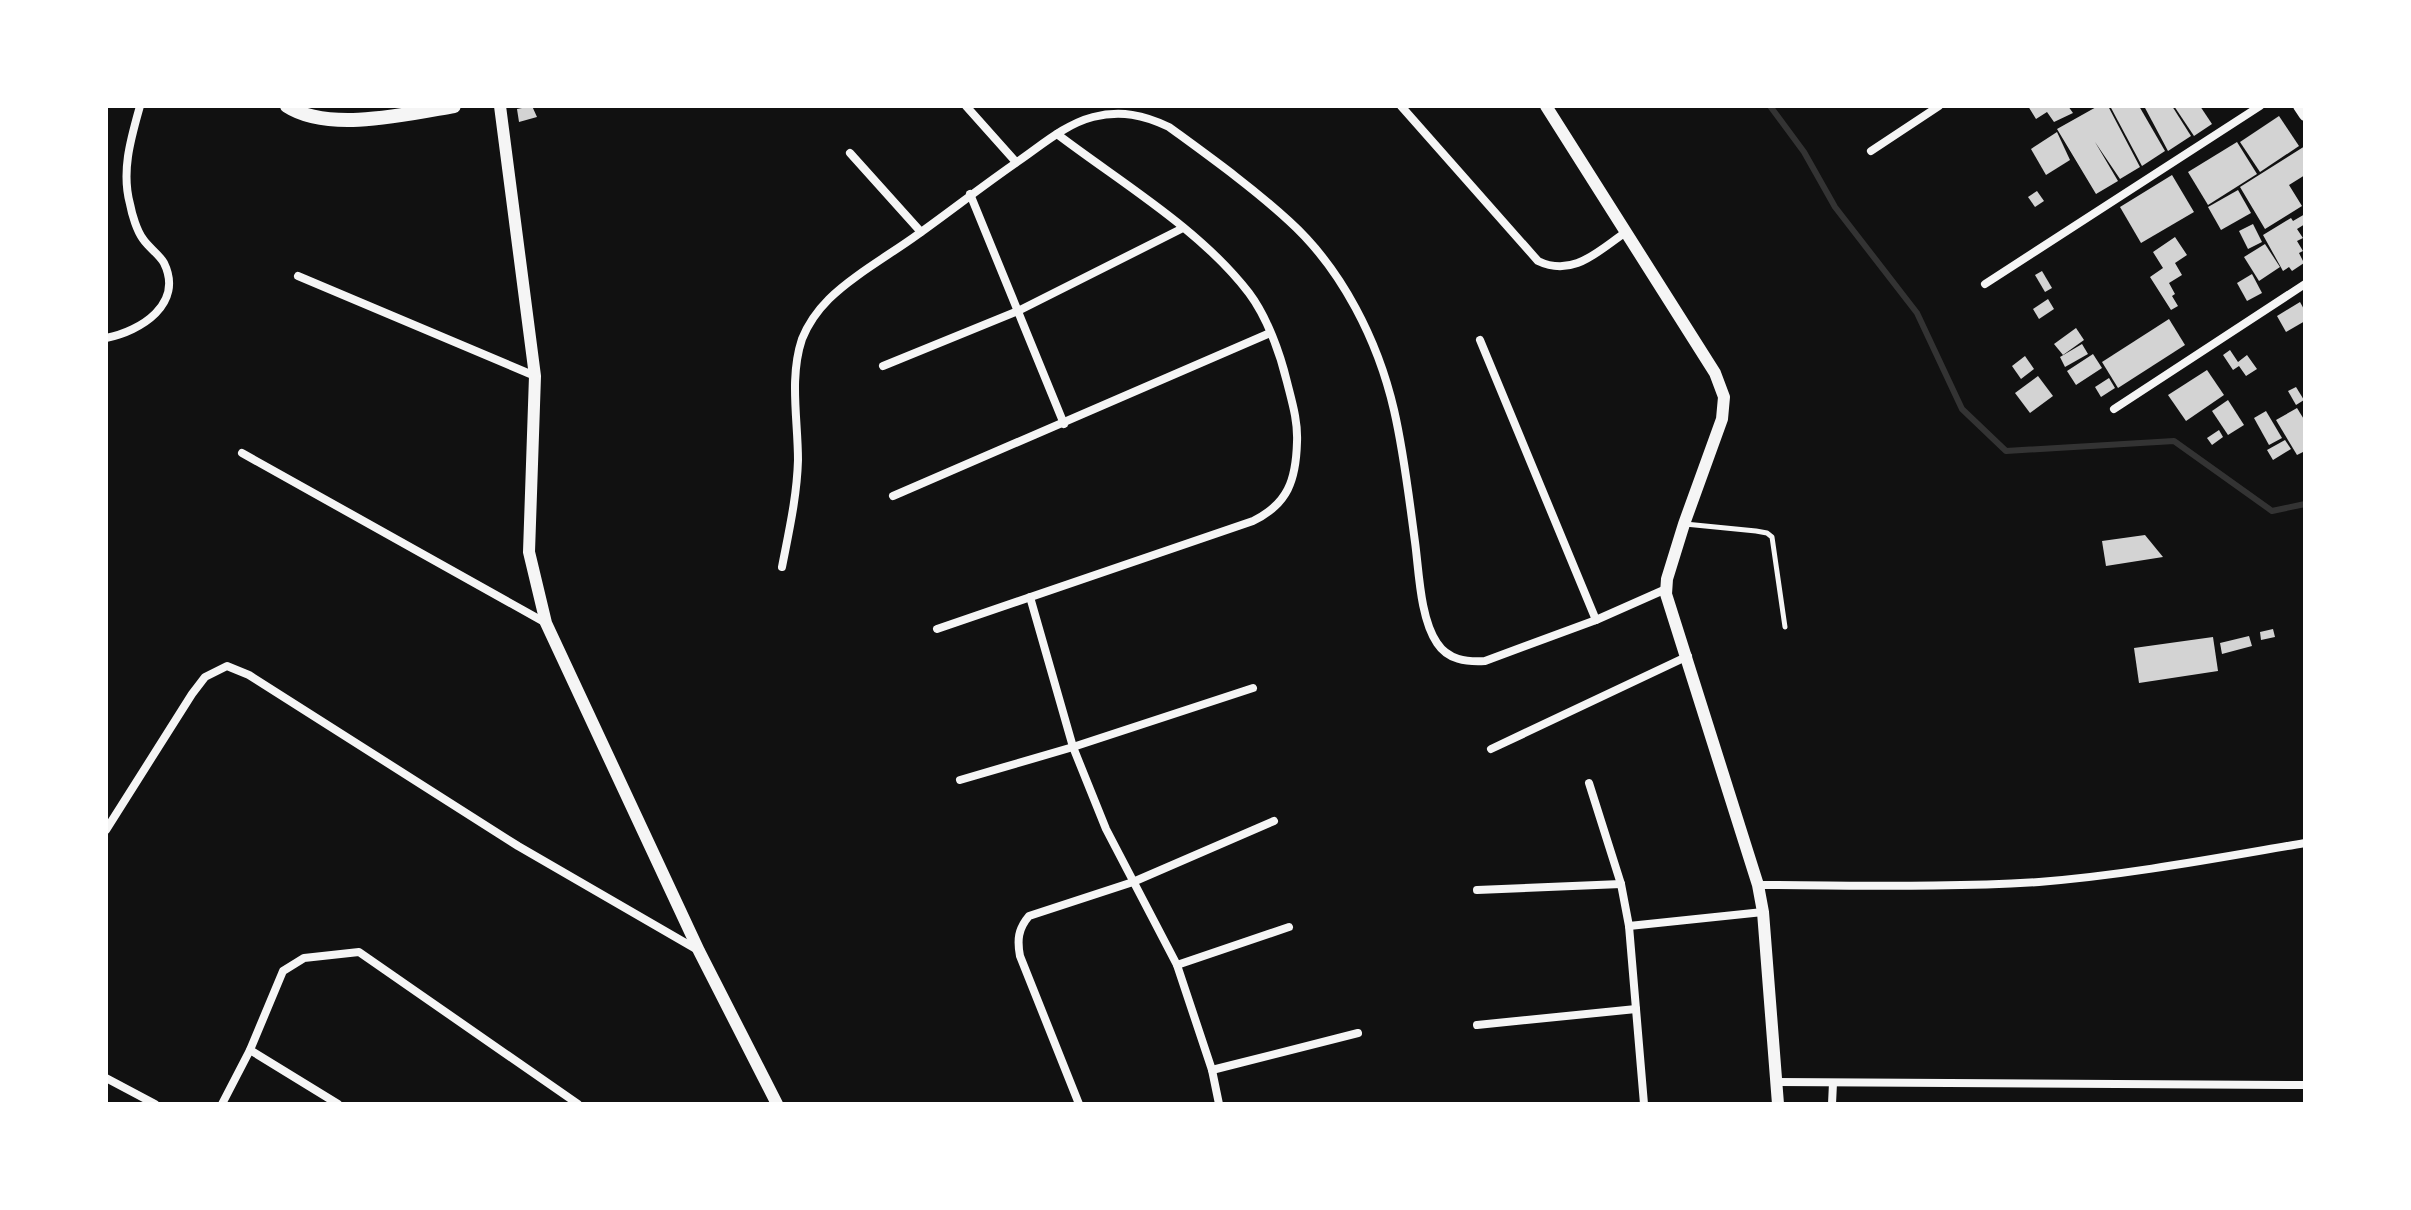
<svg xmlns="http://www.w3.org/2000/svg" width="2411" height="1210" viewBox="0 0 2411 1210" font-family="Raleway,sans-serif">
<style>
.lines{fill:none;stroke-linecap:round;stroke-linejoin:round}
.stream{stroke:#333;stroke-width:6}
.building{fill:#d3d3d3}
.service{stroke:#f5f5f5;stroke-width:5}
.minor{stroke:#f5f5f5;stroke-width:8}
.tertiary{stroke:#f5f5f5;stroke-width:12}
.secondary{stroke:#f5f5f5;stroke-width:14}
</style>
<rect width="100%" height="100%" fill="#111"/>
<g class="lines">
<polyline class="stream" points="1770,106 1804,152 1835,207 1917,313 1962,409 2006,451 2174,441 2272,511 2305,504"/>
</g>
<g class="building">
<polygon points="532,106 537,117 519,122 517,109"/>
<polygon points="2028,106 2068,106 2073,113 2054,122 2047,112 2036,119"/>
<polygon points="2098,106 2108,106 2140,167 2120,179 2095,142 2118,181 2096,194 2057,129"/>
<polygon points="2110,106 2139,106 2165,151 2142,166"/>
<polygon points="2144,106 2172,106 2191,136 2168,151"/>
<polygon points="2174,106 2200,106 2212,124 2194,136"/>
<polygon points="2279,116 2299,146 2260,172 2240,142"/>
<polygon points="2057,132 2070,160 2046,175 2031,149"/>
<polygon points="2237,142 2257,174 2208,205 2188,172"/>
<polygon points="2305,146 2305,175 2289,185 2302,206 2265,229 2240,187"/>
<polygon points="2172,175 2194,212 2141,243 2120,207"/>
<polygon points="2238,190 2251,213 2221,230 2208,207"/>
<polygon points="2037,191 2044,201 2035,207 2028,197"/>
<polygon points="2305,214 2305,224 2297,229 2303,238 2297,241 2303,251 2299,253 2304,263 2292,271 2289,267 2283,271 2263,235 2291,218 2293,221"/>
<polygon points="2253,224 2262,242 2248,249 2239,231"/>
<polygon points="2175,237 2187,255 2175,263 2182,275 2169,283 2175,294 2172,296 2178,306 2171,310 2150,277 2163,268 2153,252"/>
<polygon points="2265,244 2280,267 2259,281 2244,257"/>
<polygon points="2042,271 2052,288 2045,292 2035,275"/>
<polygon points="2252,274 2262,293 2247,301 2237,283"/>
<polygon points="2048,299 2054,309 2039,319 2033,309"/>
<polygon points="2300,302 2305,311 2305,321 2286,332 2277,316"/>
<polygon points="2169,319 2185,345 2118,388 2102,362"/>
<polygon points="2076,328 2084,340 2063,355 2054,344"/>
<polygon points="2082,344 2088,354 2065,367 2060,357"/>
<polygon points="2230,350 2238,362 2247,355 2257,369 2246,376 2239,366 2233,370 2223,355"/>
<polygon points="2093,354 2102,368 2076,385 2067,371"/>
<polygon points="2025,356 2034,369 2021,379 2012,366"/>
<polygon points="2207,370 2224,395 2186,421 2168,395"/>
<polygon points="2038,376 2053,396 2030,413 2015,393"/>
<polygon points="2109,378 2115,388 2101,397 2095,387"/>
<polygon points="2296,387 2304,400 2296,405 2288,391"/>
<polygon points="2228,400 2244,425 2228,435 2212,411"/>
<polygon points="2297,408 2305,421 2305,451 2297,455 2276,420"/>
<polygon points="2266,411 2282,438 2269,445 2254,418"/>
<polygon points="2219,430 2223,437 2212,445 2207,438"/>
<polygon points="2285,440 2291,449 2273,460 2267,450"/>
<polygon points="2145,535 2163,557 2106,566 2102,541"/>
<polygon points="2273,629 2275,637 2261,640 2260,632"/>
<polygon points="2249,636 2252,646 2222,654 2220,643"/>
<polygon points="2213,637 2218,671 2139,683 2134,648"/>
</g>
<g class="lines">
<polyline class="service" points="1685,524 1756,531 1767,533 1772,537 1785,627"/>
<g class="minor">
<polyline points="966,106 1016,162"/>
<path d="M1401 106 1538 261C1573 278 1598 251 1626 232"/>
<polyline points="1871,151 1939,106"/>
<polyline points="850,153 921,232"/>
<polyline points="970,194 1064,424"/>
<polyline points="298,276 535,376"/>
<polyline points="1985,284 2260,106"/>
<path d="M106 338C141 331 184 304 164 263 159 254 149 248 143 239 137 231 132 215 130 204 121 171 131 138 140 106"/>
<polyline points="1480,340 1596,620"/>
<polyline points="883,366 1018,311 1183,228"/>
<polyline points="2114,409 2305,284"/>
<polyline points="242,453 546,623"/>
<polyline points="893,496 1270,333"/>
<path d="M782 567C789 531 797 496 798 460 798 420 789 378 802 339 808 324 818 310 829 299 852 276 891 254 917 235 952 210 985 184 1020 160 1043 144 1066 124 1093 117 1121 110 1144 115 1169 127 1210 157 1252 187 1289 221 1342 269 1378 341 1394 410 1404 453 1409 498 1415 542 1419 571 1420 618 1437 643 1448 660 1466 662 1485 661L1596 620 1666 589"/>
<polyline points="1030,597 1073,747 1106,829 1177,965 1212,1070 1219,1104"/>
<path d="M937 629 1253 521C1288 504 1296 480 1297 442 1298 421 1292 402 1287 382 1280 353 1267 317 1249 293 1200 229 1120 182 1057 134"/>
<polyline points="1491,749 1688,656"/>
<polyline points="960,780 1073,747 1253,688"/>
<polyline points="1589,783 1621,884 1629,926 1644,1104"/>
<polyline points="106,830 192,694 205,677 227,666 249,675 518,846 696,949"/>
<path d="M1758 885C1852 885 1946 888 2039 882 2128 875 2217 858 2305 843"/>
<polyline points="1477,890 1621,884"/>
<polyline points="1629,926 1763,912"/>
<polyline points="1177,965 1289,927"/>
<polyline points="1477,1025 1636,1009"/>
<polyline points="250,1050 338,1104"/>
<polyline points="1212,1070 1358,1033"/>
<polyline points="106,1078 155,1104"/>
<polyline points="1777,1082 2305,1085"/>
<polyline points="222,1104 250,1050 283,971 304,958 359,952 578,1104"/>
<path d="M1079 1104 1020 956C1017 940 1018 929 1029 916L1133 882 1274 821"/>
<polyline points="1832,1104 1833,1083"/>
</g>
<g class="tertiary">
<polyline points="500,106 535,376 529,552 546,623 699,951 777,1104"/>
<polyline points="1546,106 1715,373 1724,397 1722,419 1684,524 1667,579 1666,594 1758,885 1763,912 1778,1104"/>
<polyline points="2299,106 2305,115"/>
</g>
<path class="secondary" d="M287 106C328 133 408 114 454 106"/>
</g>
<rect width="2411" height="1210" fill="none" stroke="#ffffff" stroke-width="216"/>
</svg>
